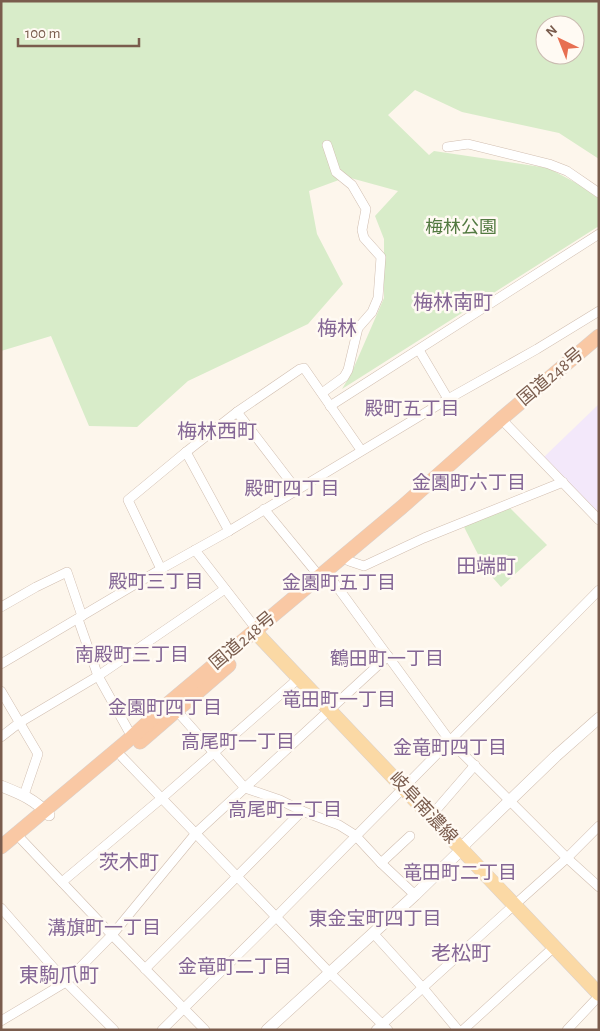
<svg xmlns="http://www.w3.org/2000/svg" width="600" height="1031" viewBox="0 0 600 1031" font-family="'Alegreya Sans','Noto Sans JP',sans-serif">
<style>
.education{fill:#f3e8fa}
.green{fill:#d8ecc9;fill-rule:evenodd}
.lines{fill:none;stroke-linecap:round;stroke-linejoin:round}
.minor-casing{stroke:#d1beb0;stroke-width:10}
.tertiary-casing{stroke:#d1beb0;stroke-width:12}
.primary-casing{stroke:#dad1cd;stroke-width:15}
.trunk-casing{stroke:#dad1cd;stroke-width:15}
.minor{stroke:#fff;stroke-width:9}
.tertiary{stroke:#fff;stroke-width:11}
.primary{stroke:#fbd9a5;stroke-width:14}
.trunk{stroke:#f9c8a4;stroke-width:14}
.labels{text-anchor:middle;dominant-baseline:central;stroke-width:5;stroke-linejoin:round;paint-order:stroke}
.park-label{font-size:18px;fill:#537a41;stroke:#fffaf3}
.street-label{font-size:18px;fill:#7a5c4d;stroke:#fffaf3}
.neighbourhood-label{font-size:19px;fill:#846695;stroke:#fffaf3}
.quarter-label{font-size:20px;fill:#846695;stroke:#fffaf3}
</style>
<rect width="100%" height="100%" fill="#fdf6ec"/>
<polygon class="education" points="599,404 599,513 544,457"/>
<g class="green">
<path d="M1 1H599V159L559 133 462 112 415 90 388 115 429 155 434 151 548 168 580 185 599 199V226L342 389 351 374 384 298V239L375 216 398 191 347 177 309 191 317 234 343 284 308 324 188 381 137 427 89 426 51 336 1 351ZM545 25H575V55H545Z"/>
<polygon points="509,507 547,545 501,587 486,570 463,525"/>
</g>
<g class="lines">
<g class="minor-casing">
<g id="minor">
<polyline points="447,147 468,144 549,164 567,171 599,193"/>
<polyline points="419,350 448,399"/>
<polyline points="322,393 344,377 348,370 358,328 372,312 378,298 381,257 364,238 362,230 366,209 352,185 336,172 327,145"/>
<polyline points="330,406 599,234"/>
<polyline points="237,412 296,489"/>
<polyline points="506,424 599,520"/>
<polyline points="186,452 229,531"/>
<polyline points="264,509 320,577"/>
<polyline points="195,550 257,630"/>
<polyline points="349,561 364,566 424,538 563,482"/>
<polyline points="161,569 128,500 186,452 237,412 300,369 304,368 361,450"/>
<polyline points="330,577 450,741 567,858 599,887"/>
<polyline points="1,607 36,587 67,572 82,616"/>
<polyline points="78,619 98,676 132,737"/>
<polyline points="1,664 161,569 229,531 448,399 537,349 599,311"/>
<polyline points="1,691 38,754 24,795"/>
<polyline points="177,711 245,788 280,800 302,811 339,825 355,835 381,863 415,895"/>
<polyline points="1,737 19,723 98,676 225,589"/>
<polyline points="122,757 330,973 388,1030"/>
<polyline points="430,817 475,765"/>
<polyline points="21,839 112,935 205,1030"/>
<polyline points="381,863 410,836"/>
<polyline points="62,882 162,798 299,678"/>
<polyline points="520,900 567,858 599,826"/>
<polyline points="1,908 66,982 114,1030"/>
<polyline points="373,933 423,988 458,1030"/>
<polyline points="145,969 302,811"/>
<polyline points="1,1021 66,982 112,935 196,833 388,656"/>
<polyline points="162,1030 276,917 599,590"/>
<polyline points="376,1030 514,905"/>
<polyline points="463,1030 554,947"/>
<polyline points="567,1030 599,996"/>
</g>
</g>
<g class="tertiary-casing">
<g id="tertiary">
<path d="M1 786C21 794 34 799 49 815"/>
<polyline points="267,1030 415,895 462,849 466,843 556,756 599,718"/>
</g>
</g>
<g class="primary-casing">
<polyline id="primary" points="257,630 260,637 599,994"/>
</g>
<g class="trunk-casing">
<g id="trunk">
<polyline points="140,742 229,665"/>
<polyline points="1,847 132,737 170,702 402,507 501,419 599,336"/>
</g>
</g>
<use href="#minor" class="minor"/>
<use href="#tertiary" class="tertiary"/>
<use href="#primary" class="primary"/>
<use href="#trunk" class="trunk"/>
</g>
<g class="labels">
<g class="park-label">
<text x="461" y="228">梅林公園</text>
</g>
<g class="street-label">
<text transform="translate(551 377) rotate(-40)">国道248号</text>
<text transform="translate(243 641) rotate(-40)">国道248号</text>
<text transform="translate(423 808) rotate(47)">岐阜南濃線</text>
</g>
<g class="neighbourhood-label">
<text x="412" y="409">殿町五丁目</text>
<text x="469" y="483">金園町六丁目</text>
<text x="292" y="489">殿町四丁目</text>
<text x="156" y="582">殿町三丁目</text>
<text x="339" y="583">金園町五丁目</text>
<text x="132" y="655">南殿町三丁目</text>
<text x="387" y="659">鶴田町一丁目</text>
<text x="339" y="700">竜田町一丁目</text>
<text x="165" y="708">金園町四丁目</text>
<text x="238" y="742">高尾町一丁目</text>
<text x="450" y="748">金竜町四丁目</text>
<text x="285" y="810">高尾町二丁目</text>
<text x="460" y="873">竜田町二丁目</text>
<text x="375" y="919">東金宝町四丁目</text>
<text x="104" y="928">溝旗町一丁目</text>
<text x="235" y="967">金竜町二丁目</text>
</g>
<g class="quarter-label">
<text x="453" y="303">梅林南町</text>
<text x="337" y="329">梅林</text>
<text x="217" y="432">梅林西町</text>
<text x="486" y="567">田端町</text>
<text x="129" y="863">茨木町</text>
<text x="461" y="954">老松町</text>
<text x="59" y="976">東駒爪町</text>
</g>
</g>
<rect width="600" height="1031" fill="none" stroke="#7a5c4d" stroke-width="5"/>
<g transform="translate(560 40) rotate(317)"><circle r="24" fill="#fffaf3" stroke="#cabbb1"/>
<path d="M0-4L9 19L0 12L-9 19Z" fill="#e76f51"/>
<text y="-8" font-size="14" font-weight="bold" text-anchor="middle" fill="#7a5c4d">N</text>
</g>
<path d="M18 38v8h121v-8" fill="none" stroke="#7a5c4d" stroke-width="2.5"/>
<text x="25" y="38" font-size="15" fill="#7a5c4d" stroke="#fffaf3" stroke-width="4" paint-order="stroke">100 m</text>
</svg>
